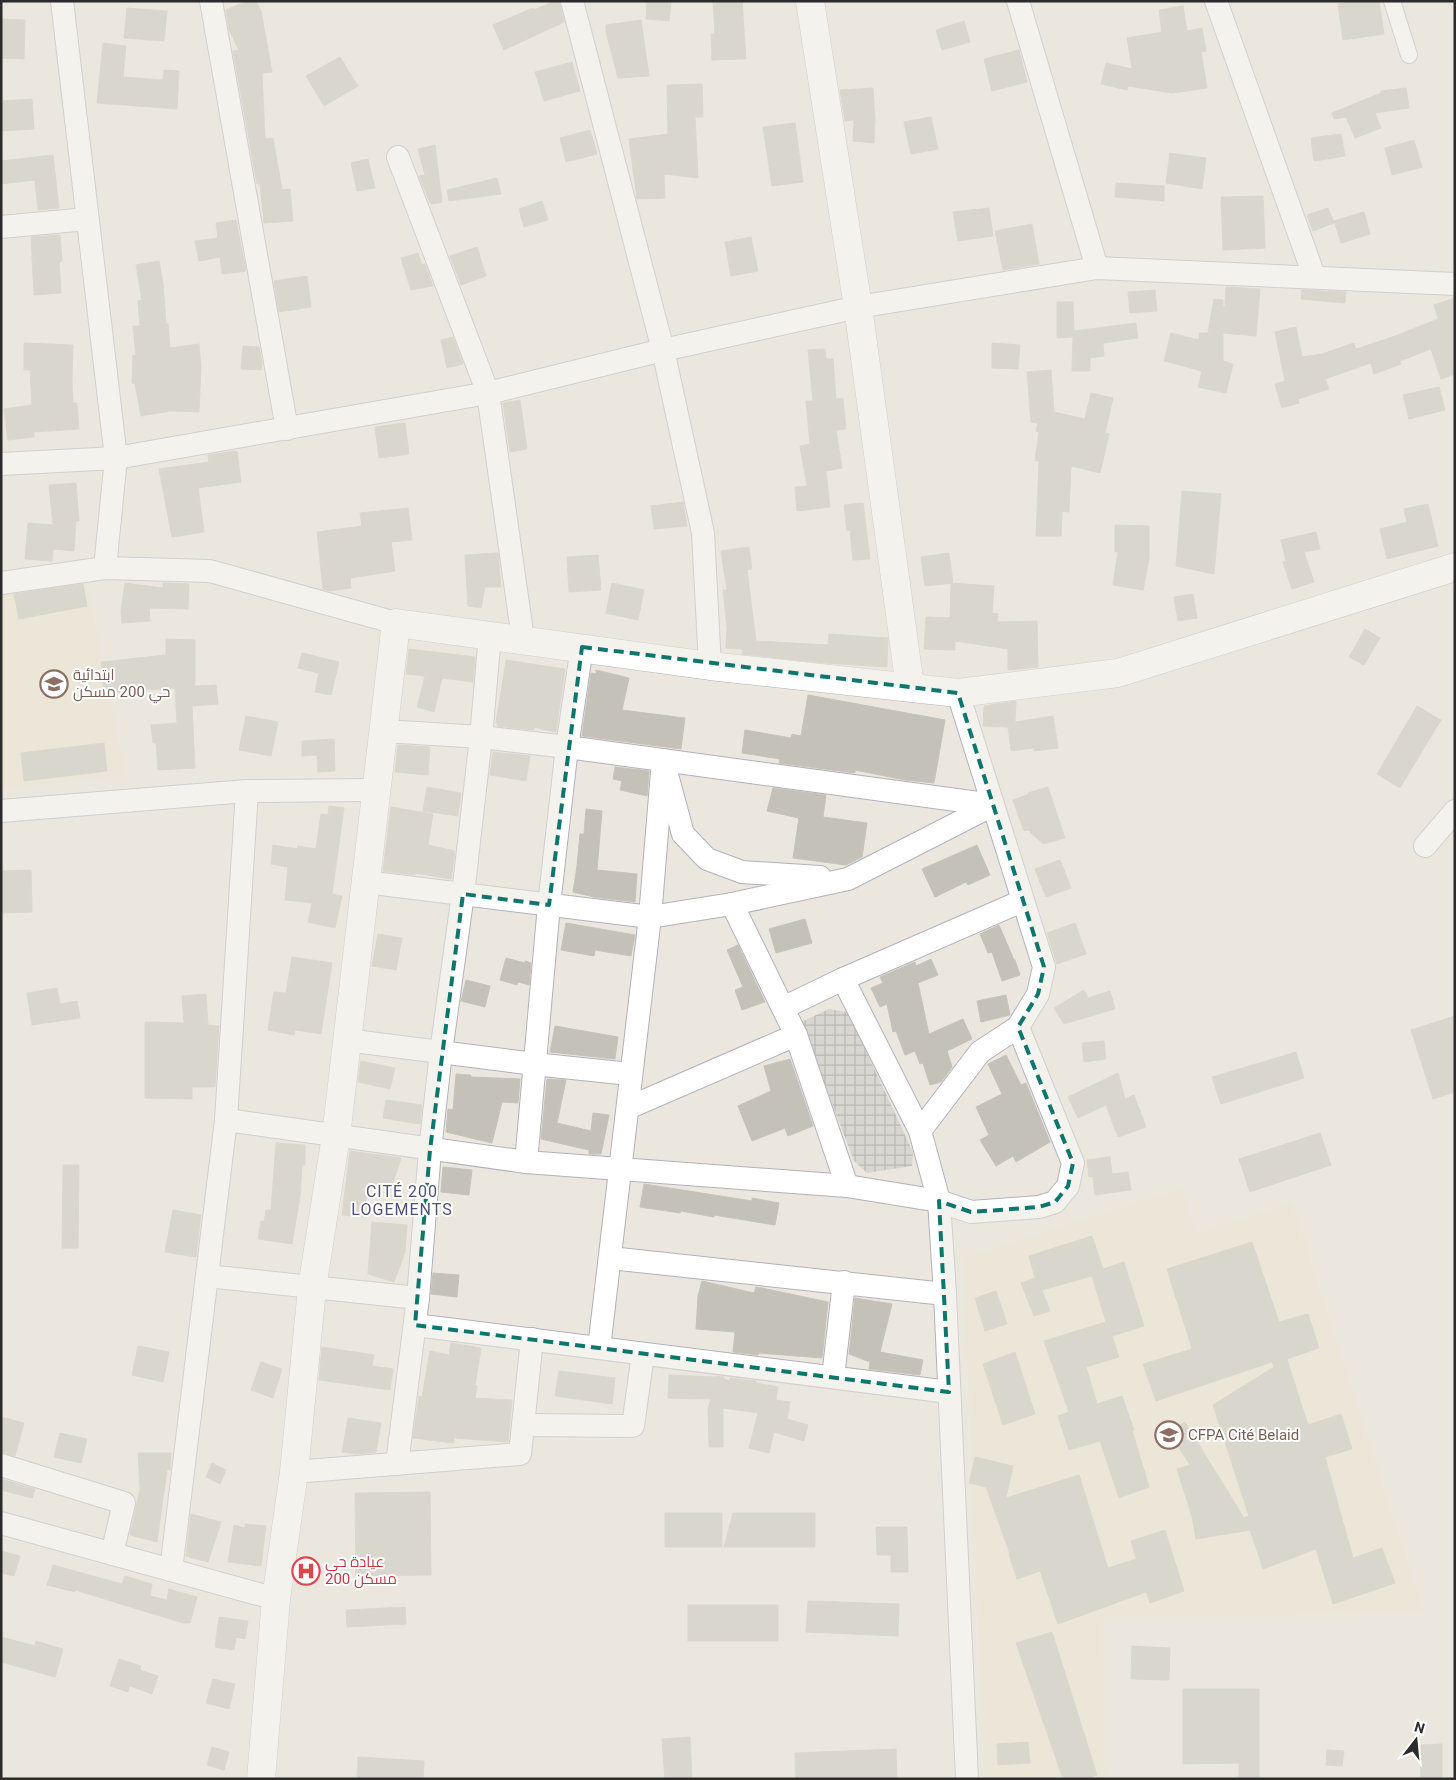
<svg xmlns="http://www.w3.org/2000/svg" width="1456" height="1780" viewBox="0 0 1456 1780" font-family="Roboto,Cairo,sans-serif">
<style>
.education{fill:#ece5cf}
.plaza{fill:url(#plaza-grid)}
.building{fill:#c4c1b9;stroke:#c7c3b8}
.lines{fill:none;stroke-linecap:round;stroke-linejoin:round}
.pedestrian-casing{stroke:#b1b2bd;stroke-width:18}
.minor-casing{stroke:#b1b2bd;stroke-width:24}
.tertiary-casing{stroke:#b1b2bd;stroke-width:29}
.pedestrian{stroke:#fff;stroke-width:16}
.minor{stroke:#fff;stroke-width:22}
.tertiary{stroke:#fff;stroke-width:28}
.marked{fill:none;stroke:#0f766e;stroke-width:4;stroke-dasharray:10 6;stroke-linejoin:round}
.labels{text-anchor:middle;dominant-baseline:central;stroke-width:4;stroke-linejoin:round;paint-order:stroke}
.education-label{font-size:15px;fill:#785e54;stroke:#fff;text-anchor:start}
.health-label{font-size:15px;fill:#be3a42;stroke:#fff;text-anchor:start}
.neighbourhood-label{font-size:16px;letter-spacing:1px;fill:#4e5178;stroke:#fff}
</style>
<defs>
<pattern id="plaza-grid" width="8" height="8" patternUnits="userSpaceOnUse" patternTransform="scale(1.25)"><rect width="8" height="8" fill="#d8d6d0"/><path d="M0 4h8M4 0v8" fill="none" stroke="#bab8b3"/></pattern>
</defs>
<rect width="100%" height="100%" fill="#ebe7de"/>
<g class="education">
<polygon points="86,579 125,775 1,789 1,592"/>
<polygon points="1182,1188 1195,1233 1292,1203 1424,1613 1103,1617 1105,1779 984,1779 963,1258"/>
</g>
<polygon class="plaza" points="829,1009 848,1012 913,1152 912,1166 867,1173 854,1161 801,1022"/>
<g class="building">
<polygon points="247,1 256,1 261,11 272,72 262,73 265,139 273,138 282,190 290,189 293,221 264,223 260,183 257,184 233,51 239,50 229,30 226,10"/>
<polygon points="555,1 559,1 564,22 504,50 493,25 533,8 534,10"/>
<polygon points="647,1 671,3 669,21 646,19"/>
<polygon points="713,1 742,1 746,59 712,60 711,34 715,34"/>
<polygon points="1352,1 1379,1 1384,34 1343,40 1338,4"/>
<polygon points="1183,6 1187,31 1202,28 1206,51 1201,52 1207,88 1172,93 1128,86 1127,90 1101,84 1106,63 1132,69 1127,38 1162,32 1159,10"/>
<polygon points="127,8 167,11 164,41 124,38"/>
<polygon points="1,19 25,20 24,59 1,58"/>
<polygon points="641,20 649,76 618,78 606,32 606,25"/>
<polygon points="964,21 970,42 942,50 936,30"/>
<polygon points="103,43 126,46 123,77 163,80 164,70 179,71 177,109 97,103"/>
<polygon points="1019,50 1027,82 992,91 984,59"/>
<polygon points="340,57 358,86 324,106 306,76"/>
<polygon points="572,62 580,91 544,101 535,72"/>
<polygon points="702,84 703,117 695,117 698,178 664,174 665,198 637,199 629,139 668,134 667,85"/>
<polygon points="873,88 875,121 874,143 853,141 854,120 845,121 840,90"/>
<polygon points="1406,88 1409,108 1375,113 1381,128 1355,138 1346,117 1334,119 1332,113 1381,93 1381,91"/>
<polygon points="32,99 34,129 1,131 1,101"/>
<polygon points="931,117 938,149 911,154 904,122"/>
<polygon points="795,123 803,182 772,186 763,127"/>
<polygon points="590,130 597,154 566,162 560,138"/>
<polygon points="1341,134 1345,156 1314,161 1311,138"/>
<polygon points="1414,140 1422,167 1392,175 1385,148"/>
<polygon points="435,145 442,202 432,204 430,203 419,176 425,175 418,149"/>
<polygon points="1170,153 1206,158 1202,189 1166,183"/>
<polygon points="53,155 59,208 38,210 35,180 1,184 1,161"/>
<polygon points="368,159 375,188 357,191 351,163"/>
<polygon points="497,178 501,194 449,201 447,190"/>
<polygon points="1116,183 1164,186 1164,201 1115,197"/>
<polygon points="1263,196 1265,248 1223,250 1221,197"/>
<polygon points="542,201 548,220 524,227 519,209"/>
<polygon points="989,208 993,236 958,241 953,212"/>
<polygon points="1328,208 1334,223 1313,231 1307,215"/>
<polygon points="1364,212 1370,234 1341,243 1334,221"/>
<polygon points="236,220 246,271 222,274 220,257 199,261 195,241 218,238 216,223"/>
<polygon points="1032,224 1039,264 1003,270 995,231"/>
<polygon points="60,235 62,261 59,262 61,293 34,295 31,237"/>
<polygon points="751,237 758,271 731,276 725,242"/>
<polygon points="477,247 486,276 461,285 450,256"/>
<polygon points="418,253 422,265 425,264 433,286 411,290 401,258"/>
<polygon points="159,261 163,284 166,324 168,324 170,348 199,344 201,366 199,412 170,411 141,416 135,384 132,383 133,355 136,356 133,326 140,326 138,301 142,300 136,265"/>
<polygon points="307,276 311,307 279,312 274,281"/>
<polygon points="1226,287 1260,289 1256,336 1223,333 1223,361 1233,364 1226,393 1198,387 1202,371 1164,361 1171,333 1199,340 1199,333 1208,333 1214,299 1223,300 1223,307 1225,307"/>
<polygon points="1155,290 1157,311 1130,313 1128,292"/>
<polygon points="1302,290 1346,292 1345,303 1301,299"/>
<polygon points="1455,298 1455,374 1441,379 1431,349 1400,361 1401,364 1374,374 1371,363 1325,379 1329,389 1298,399 1299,403 1282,408 1275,384 1285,381 1275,332 1296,327 1302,357 1322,354 1354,343 1356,349 1395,336 1438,319 1434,305"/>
<polygon points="1057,302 1073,302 1074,331 1136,323 1138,338 1103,343 1104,356 1090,358 1090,371 1072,371 1073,337 1057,338"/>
<polygon points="453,337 463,364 447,368 441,340"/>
<polygon points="24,343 73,345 72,381 73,403 77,403 79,429 34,432 34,437 8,440 4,409 32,405 30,370 24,370"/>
<polygon points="992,343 1020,345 1018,369 992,368"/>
<polygon points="243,346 259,347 262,363 261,370 241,369"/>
<polygon points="825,349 826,359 833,359 836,399 843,398 846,429 836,430 842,468 826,471 830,507 797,511 795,487 807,486 800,446 810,444 806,401 813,401 808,350"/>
<polygon points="1051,370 1054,412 1085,419 1091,393 1113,398 1105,433 1109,434 1100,473 1071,466 1069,512 1062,511 1061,536 1036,536 1039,461 1035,461 1039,432 1036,431 1038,423 1031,422 1027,372"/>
<polygon points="1439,387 1445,410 1409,419 1403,395"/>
<polygon points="520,400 527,449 510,452 503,403"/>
<polygon points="405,423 409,454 379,458 375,427"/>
<polygon points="237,451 241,482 198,488 204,532 172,537 159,469 209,462 208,455"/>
<polygon points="76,483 79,521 76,521 74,551 53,549 52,561 25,559 28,523 53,525 49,485"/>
<polygon points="1182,491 1221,494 1214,574 1176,566"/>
<polygon points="683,502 687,526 654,529 651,506"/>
<polygon points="863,503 870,559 853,560 850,530 847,531 844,505"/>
<polygon points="1428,504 1438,546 1387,559 1380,529 1407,522 1404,509"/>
<polygon points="408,508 412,540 391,542 395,571 350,578 351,588 330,591 323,589 317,532 362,526 360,513"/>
<polygon points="1115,525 1149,526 1149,558 1143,590 1113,585 1118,552 1115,552"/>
<polygon points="1316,532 1320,549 1304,552 1314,582 1292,589 1283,562 1286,561 1281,540"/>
<polygon points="749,547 752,569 747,570 756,641 828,645 829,634 888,638 887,667 825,663 742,654 743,649 726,648 727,627 723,590 727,590 721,551"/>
<polygon points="498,553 501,587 485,587 481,608 468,606 465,555"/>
<polygon points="949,553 953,583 925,586 921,557"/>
<polygon points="598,555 601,590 569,592 567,557"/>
<polygon points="125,583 163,588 163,583 189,584 188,609 149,608 150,621 122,623 121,611"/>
<polygon points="612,583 644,590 638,620 606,613"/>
<polygon points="951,583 994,586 992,613 998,614 997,622 1037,621 1038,667 1008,670 1008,649 955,641 955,650 924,649 926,617 950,618"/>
<polygon points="83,584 87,606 19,619 14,594"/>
<polygon points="1193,594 1197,618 1178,621 1174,597"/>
<polygon points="1365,629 1380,638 1364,665 1349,657"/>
<polygon points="166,639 195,640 195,686 216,685 218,704 192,706 195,768 158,770 156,743 153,743 151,725 177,723 175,688 104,693 101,662 166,655"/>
<polygon points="409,649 475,657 473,682 442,678 434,712 417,707 425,676 406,674"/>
<polygon points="302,653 339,662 331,695 315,692 319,673 298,668"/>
<polygon points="506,660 565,669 556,732 534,727 534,730 497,726 498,723 496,723"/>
<polygon points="596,670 629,678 622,710 685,718 681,749 582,736 591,673 596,674"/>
<polygon points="808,695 945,720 934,783 905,780 855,770 855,773 779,763 780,759 742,753 745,730 791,738 792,734 801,736"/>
<polygon points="1016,701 1015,722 1053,716 1058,748 1034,751 1034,748 1011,751 1008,727 983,726 984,706"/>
<polygon points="1417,706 1441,720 1400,788 1377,774"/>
<polygon points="246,716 278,722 271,756 239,750"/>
<polygon points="334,739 335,771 318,772 317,755 302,756 302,741"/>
<polygon points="104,743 107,771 24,781 21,753"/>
<polygon points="398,745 430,747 428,775 395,772"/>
<polygon points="493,752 530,756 526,781 490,775"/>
<polygon points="615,767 649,771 647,796 620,790 622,781 613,779"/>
<polygon points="427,787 461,793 458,816 423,811"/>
<polygon points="1048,787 1065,838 1043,844 1028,830 1024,831 1013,800 1029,794 1028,793"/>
<polygon points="773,788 826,795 823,817 867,823 862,857 846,865 793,858 799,818 767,811"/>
<polygon points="329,806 344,808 332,894 342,896 335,928 308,922 312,903 285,900 288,867 271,864 273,845 297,849 298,846 316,849 321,814 328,815"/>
<polygon points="391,807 433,814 428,845 455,851 451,879 415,873 415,875 383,871"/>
<polygon points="586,809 602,811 597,870 637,874 635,902 594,897 573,892 577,866 580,834 584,834"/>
<polygon points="977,845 990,875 968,885 966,882 935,897 922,869"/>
<polygon points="1060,860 1071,888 1046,897 1035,869"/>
<polygon points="31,870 32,912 1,913 1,871"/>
<polygon points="805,919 812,943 776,953 769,929"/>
<polygon points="566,923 635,935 631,956 595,950 594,956 561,950"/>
<polygon points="1075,923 1086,954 1057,964 1047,933"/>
<polygon points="999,925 1014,960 1015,960 1020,975 1002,981 992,952 988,953 980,934"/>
<polygon points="378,934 402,938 396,970 372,966"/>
<polygon points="738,945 765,1002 742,1010 735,990 743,987 727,950"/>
<polygon points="292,957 332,963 321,1034 295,1030 294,1035 268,1030 274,992 286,993"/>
<polygon points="506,958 525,963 525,961 531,963 529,985 518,982 517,985 500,980"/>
<polygon points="931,959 938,975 918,983 929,1034 963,1019 972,1039 947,1051 952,1067 941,1082 930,1085 923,1063 920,1064 915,1051 905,1055 896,1031 893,1032 887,1004 880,1007 871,988 883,983 880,977 915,962 916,966"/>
<polygon points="466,980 490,986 485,1007 461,1001"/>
<polygon points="57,988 60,1004 77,1001 80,1018 32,1025 27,993"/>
<polygon points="1084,990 1088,998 1110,991 1115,1009 1064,1024 1054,1008"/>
<polygon points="206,994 208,1025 219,1026 215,1087 192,1087 192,1099 145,1098 145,1022 184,1023 182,996"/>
<polygon points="1006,995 1010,1015 981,1022 977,1001"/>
<polygon points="1455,1016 1455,1092 1433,1099 1411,1030"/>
<polygon points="555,1026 618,1037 615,1059 550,1052"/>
<polygon points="1104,1041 1106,1059 1084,1062 1082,1043"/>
<polygon points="1296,1052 1304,1078 1221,1104 1212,1077"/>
<polygon points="1006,1055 1021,1085 1026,1083 1050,1142 1016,1162 1013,1156 996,1166 980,1140 989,1135 976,1107 1002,1094 988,1064"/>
<polygon points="790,1059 813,1126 788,1136 785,1128 752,1141 738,1106 771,1091 764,1066"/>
<polygon points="361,1061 395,1068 390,1089 358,1082"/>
<polygon points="1118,1073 1125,1099 1134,1095 1146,1127 1118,1137 1106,1105 1078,1118 1068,1097"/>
<polygon points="456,1074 471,1075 471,1077 520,1079 518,1103 502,1102 492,1143 446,1132 448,1109 453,1110"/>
<polygon points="547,1079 566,1080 557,1123 591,1131 593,1113 609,1115 601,1154 589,1154 589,1150 541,1139"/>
<polygon points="386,1100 422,1105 420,1124 383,1118"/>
<polygon points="1320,1133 1331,1165 1250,1192 1239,1159"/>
<polygon points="276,1143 305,1145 305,1165 302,1165 300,1197 292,1244 258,1239 261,1221 264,1222 266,1210 271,1210"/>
<polygon points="350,1151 401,1158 391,1189 368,1182 364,1217 342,1215"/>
<polygon points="1110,1157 1112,1174 1128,1172 1131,1190 1095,1195 1093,1176 1089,1177 1087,1160"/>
<polygon points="63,1165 79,1165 78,1248 62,1248"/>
<polygon points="443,1167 472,1170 469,1195 441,1192"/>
<polygon points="644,1184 752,1201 752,1198 779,1203 775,1225 714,1215 714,1217 681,1211 680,1213 640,1207"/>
<polygon points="173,1210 201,1215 196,1257 165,1252"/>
<polygon points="372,1222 407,1225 405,1252 394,1282 368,1274"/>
<polygon points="1092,1236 1103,1269 1124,1262 1144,1326 1112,1336 1119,1357 1086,1367 1097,1404 1122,1396 1134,1430 1132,1430 1149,1487 1119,1498 1100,1441 1069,1450 1058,1416 1069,1412 1044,1341 1106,1322 1092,1276 1042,1290 1050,1311 1034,1316 1021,1283 1035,1278 1029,1256"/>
<polygon points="1252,1242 1279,1322 1308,1314 1319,1348 1287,1359 1308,1425 1341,1414 1352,1449 1325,1457 1353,1558 1382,1548 1395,1583 1333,1604 1316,1549 1263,1569 1250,1530 1196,1539 1192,1517 1177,1469 1190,1465 1169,1432 1185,1422 1244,1518 1249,1516 1213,1405 1274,1367 1272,1362 1156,1401 1143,1364 1192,1349 1167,1269"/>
<polygon points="433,1273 459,1275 457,1297 431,1294"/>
<polygon points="702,1281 754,1293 756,1287 762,1288 828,1302 822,1358 759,1353 758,1355 733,1352 735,1332 696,1329 698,1296"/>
<polygon points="996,1291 1007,1324 985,1331 975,1298"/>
<polygon points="855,1298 892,1304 880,1352 923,1360 920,1375 869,1369 870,1362 849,1354"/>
<polygon points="451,1343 481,1348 475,1385 477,1386 475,1398 512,1400 508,1442 454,1438 454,1443 413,1438 419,1396 422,1397 430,1351 449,1355"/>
<polygon points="138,1346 169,1352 163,1382 132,1375"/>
<polygon points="322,1347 374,1355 372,1366 393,1369 390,1390 319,1380"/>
<polygon points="1015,1352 1035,1414 1003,1425 983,1364"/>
<polygon points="261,1362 282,1369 273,1398 251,1390"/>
<polygon points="559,1371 615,1378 612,1404 555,1396"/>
<polygon points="669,1375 716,1377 717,1376 724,1377 724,1379 730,1381 730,1378 756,1381 756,1383 778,1387 776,1400 790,1402 787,1419 808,1425 804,1441 774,1432 769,1453 749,1448 758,1413 723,1408 723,1447 709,1447 708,1408 711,1399 668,1398"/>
<polygon points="1,1417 24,1423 15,1456 1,1452"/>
<polygon points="348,1418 381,1423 376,1452 356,1454 342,1452"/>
<polygon points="60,1433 87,1439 81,1463 54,1457"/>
<polygon points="138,1453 171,1453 170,1470 167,1470 157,1542 130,1535 140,1489"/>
<polygon points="975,1457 1013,1466 1006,1498 1079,1475 1108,1568 1136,1559 1131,1541 1165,1530 1184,1591 1150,1603 1146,1592 1058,1624 1040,1571 1017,1579 1009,1554 1010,1554 986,1487 969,1483"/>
<polygon points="212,1463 226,1470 220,1484 206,1477"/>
<polygon points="1,1479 35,1489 32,1498 1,1490"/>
<polygon points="430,1492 431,1575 356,1576 355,1493"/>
<rect x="665" y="1513" width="57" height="34"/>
<polygon points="733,1513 815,1513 815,1547 724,1547"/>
<polygon points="191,1514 221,1522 208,1562 186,1556"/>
<polygon points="245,1524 266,1526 261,1566 228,1562 234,1525 245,1528"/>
<polygon points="876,1527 907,1527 908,1572 891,1572 891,1555 877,1555"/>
<polygon points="1,1551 20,1556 14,1576 1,1573"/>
<polygon points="53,1565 122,1584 125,1576 152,1584 150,1596 167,1600 169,1589 197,1597 190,1623 183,1623 75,1590 75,1592 47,1585"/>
<polygon points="808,1601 899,1604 898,1636 806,1632"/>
<rect x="688" y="1605" width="90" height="36"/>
<polygon points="405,1607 406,1624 347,1627 346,1610"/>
<polygon points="219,1617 248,1621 245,1639 236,1637 234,1650 215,1647"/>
<polygon points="1052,1632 1097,1775 1086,1779 1063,1779 1016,1643"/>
<polygon points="1,1637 35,1646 36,1641 63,1649 55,1677 1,1662"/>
<polygon points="1132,1646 1170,1648 1169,1680 1131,1679"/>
<polygon points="119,1659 141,1666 140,1670 158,1676 152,1694 130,1686 128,1692 110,1686"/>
<polygon points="213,1679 235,1684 229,1709 206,1703"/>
<polygon points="1183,1689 1259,1689 1259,1779 1239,1779 1239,1763 1183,1764"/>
<polygon points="690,1737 692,1779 665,1779 662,1739"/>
<polygon points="1028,1742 1030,1763 998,1765 997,1744"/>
<polygon points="1442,1744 1442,1779 1421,1779 1420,1745"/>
<polygon points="212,1747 229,1752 224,1770 207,1765"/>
<polygon points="896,1749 897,1779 796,1779 795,1753"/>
<polygon points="1327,1750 1344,1751 1342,1766 1326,1765"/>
<polygon points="358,1757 424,1761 423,1779 357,1779"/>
</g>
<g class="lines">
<g class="pedestrian-casing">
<polyline id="pedestrian" points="1392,1 1409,55"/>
</g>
<g class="minor-casing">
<g id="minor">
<polyline points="62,1 116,458 105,568"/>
<polyline points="211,1 287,429"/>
<polyline points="572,1 663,350 703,533 710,666"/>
<polyline points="1018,1 1097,268"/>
<polyline points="1216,1 1314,276"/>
<polyline points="398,157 488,393 523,639"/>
<polyline points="1,227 87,219"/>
<polyline points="1,464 116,458 488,393 663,350 858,307 1097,268 1455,284"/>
<polyline points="1,583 105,568 210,571 396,623"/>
<polyline points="384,731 481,737 567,747 993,805"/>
<polyline points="667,775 683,834 707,859 742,872 820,877"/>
<polyline points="1,811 247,791 377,790"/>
<polyline points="1425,846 1455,811"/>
<polyline points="365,882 650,917 732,904 848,879 993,805"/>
<polyline points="732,904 796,1035 847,1186"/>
<polyline points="843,979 920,1131 939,1201 945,1294 967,1779"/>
<polyline points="783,1008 843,979 1022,901"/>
<polyline points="346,1040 534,1064 630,1074"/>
<polyline points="628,1108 796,1035"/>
<polyline points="226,1120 526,1162 847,1186 939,1201 971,1212 1039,1207 1055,1202 1068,1186 1073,1163 1018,1027"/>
<polyline points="920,1131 980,1052 1018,1027 1038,994 1044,967 958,693"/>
<polyline points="526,1162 549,905 567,747 582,647"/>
<polyline points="610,1258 945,1294"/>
<polyline points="207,1276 418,1298"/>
<polyline points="415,1325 949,1392"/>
<polyline points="599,1348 650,917 663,760"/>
<polyline points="833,1377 844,1282"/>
<polyline points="523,1425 633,1426 643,1354"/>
<polyline points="397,1464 418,1298 430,1150 441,1052 463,894 481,737 490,635"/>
<polyline points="1,1465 124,1503 112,1554"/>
<polyline points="294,1472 520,1454 532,1339"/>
<polyline points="1,1523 276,1599"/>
<polyline points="171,1570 226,1120 247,791"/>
</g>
</g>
<g class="tertiary-casing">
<g id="tertiary">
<polyline points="810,1 858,307 910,687"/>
<polyline points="261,1779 276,1599 294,1472 312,1288 336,1136 396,623 710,666 958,693 1118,673 1455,567"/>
</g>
</g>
<use href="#pedestrian" class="pedestrian"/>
<use href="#minor" class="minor"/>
<use href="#tertiary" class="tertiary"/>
</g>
<path d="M0 0H1456V1780H0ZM582 647 958 693 1044 967 1038 994 1018 1027 1073 1163 1068 1186 1055 1202 1039 1207 971 1212 939 1201 949 1392 415 1325 430 1150 463 894 549 905Z" fill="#ebe7de" fill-opacity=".55" fill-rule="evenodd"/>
<path class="marked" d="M582 647 958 693 1044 967 1038 994 1018 1027 1073 1163 1068 1186 1055 1202 1039 1207 971 1212 939 1201 949 1392 415 1325 430 1150 463 894 549 905Z"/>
<defs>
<g id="school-ring" transform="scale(1.4375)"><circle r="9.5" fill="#fff" stroke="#8d6e63" stroke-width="1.5"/><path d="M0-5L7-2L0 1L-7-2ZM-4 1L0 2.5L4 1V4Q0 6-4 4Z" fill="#8d6e63"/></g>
<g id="university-ring" transform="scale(1.4375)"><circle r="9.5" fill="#fff" stroke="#8d6e63" stroke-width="1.5"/><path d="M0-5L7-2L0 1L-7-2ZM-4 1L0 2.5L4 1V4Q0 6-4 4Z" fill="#8d6e63"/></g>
<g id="hospital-ring" transform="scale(1.4375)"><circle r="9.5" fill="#fff" stroke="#e0444e" stroke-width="1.5"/><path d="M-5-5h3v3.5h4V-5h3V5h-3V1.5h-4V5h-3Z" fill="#e0444e"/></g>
</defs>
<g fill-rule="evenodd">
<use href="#school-ring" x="54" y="684"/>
<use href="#university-ring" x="1169" y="1435"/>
<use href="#hospital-ring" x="306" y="1571"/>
</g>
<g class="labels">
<g class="education-label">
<text x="73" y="675">ابتدائية<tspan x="73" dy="17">حي 200 مسكن</tspan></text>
<text x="1188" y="1435">CFPA Cité Belaid</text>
</g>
<g class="health-label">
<text x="325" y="1562">عيادة حي<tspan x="325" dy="17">200 مسكن</tspan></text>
</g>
<g class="neighbourhood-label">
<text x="402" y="1191">CITÉ 200<tspan x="402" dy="18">LOGEMENTS</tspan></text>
</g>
</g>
<rect width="1456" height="1780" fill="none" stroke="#2b2b2b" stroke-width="5"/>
<g transform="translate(1416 1740) rotate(16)" stroke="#ffffff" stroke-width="4" paint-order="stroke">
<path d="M0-4L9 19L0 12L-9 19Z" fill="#2b2b2b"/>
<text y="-8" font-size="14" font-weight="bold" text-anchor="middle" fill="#2b2b2b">N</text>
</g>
</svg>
